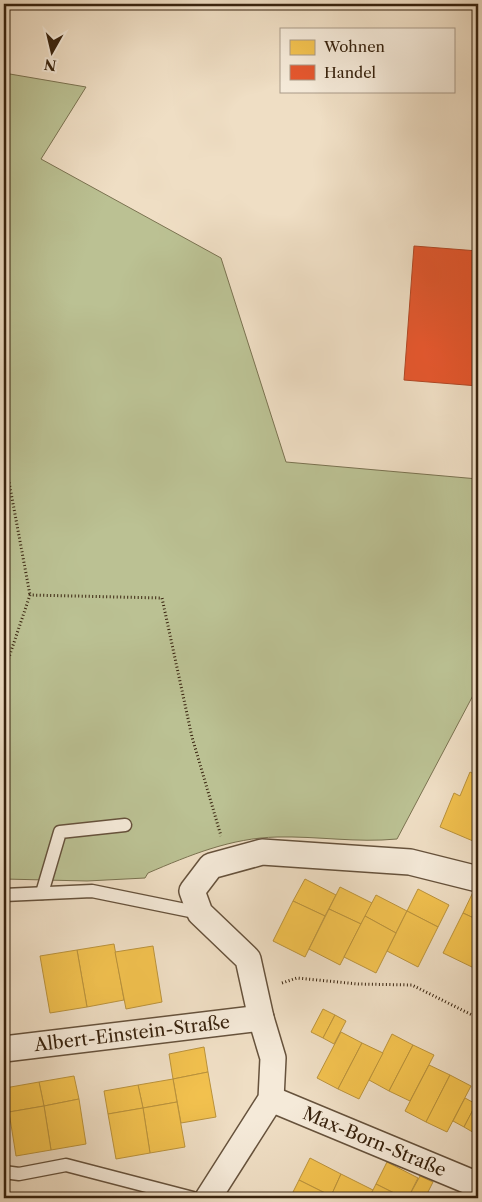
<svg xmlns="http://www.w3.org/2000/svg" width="482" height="1202" viewBox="0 0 482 1202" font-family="'Libre Caslon Text',serif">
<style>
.green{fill:#bbc193;stroke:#7a7250}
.homes{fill:#f2c14e;stroke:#ba923b}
.shops{fill:#e4572e;stroke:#b04724}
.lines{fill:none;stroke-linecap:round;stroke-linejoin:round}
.service-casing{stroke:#66523c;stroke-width:15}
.minor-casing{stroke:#66523c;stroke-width:28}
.path{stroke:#38230e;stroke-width:3;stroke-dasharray:1 2.5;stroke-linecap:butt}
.service{stroke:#f5ead9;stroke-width:12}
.minor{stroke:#f5ead9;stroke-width:25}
.labels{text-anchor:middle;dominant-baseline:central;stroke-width:5;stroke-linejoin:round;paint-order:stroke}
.street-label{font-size:18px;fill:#38230e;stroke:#f5ead9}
</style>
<rect width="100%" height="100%" fill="#efdec4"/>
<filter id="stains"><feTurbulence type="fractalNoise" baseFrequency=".004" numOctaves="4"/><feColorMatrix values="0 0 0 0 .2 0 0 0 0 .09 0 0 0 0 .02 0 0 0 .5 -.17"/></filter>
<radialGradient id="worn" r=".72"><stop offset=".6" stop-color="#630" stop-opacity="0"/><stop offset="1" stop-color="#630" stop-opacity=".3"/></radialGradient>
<path class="green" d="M4 73 86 87 41 159 221 258 286 462 478 479V686L397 839C357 843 317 836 277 837 231 838 190 855 148 873L145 878 87 881 4 879Z"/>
<g class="homes">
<polygon points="470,772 478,776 478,829 473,841 440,827 454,793 460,796"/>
<polygon points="305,879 336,895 325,916 293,901"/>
<polygon points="340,887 372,903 361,924 329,909"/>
<polygon points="418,889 449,905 438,927 407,911"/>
<polygon points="474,890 478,892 478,920 463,913"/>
<polygon points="376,895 407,911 396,933 365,916"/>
<polygon points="293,901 325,916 305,957 273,941"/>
<polygon points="329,909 361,924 340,965 309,949"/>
<polygon points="407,911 438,927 418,967 387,951"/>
<polygon points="463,913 478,920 478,960 474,968 443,953"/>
<polygon points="365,916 396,933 376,973 344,957"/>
<polygon points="114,944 124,1000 87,1007 77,950"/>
<polygon points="153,946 162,1002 126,1009 115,952"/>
<polygon points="77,950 87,1007 50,1013 40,956"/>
<polygon points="323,1009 335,1015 323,1038 311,1032"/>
<polygon points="335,1015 346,1021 334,1044 323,1038"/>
<polygon points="341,1032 362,1043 338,1089 317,1078"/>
<polygon points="392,1034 413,1045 389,1091 369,1080"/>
<polygon points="362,1043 383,1053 359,1099 338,1089"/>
<polygon points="413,1045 434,1055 410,1101 389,1091"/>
<polygon points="204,1047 208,1072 173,1079 169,1054"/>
<polygon points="429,1065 450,1075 426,1122 405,1111"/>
<polygon points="208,1072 216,1117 181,1123 173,1079"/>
<polygon points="450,1075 471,1086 447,1132 426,1122"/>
<polygon points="74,1076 79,1099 44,1106 39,1082"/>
<polygon points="173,1079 177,1102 143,1108 138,1085"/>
<polygon points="39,1082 44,1106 9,1112 5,1088"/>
<polygon points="138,1085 143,1108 108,1114 104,1091"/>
<polygon points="465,1098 476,1104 464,1127 453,1121"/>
<polygon points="79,1099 86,1144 51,1150 44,1106"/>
<polygon points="177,1102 185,1147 150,1153 143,1108"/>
<polygon points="476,1104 478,1105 478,1129 476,1134 464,1127"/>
<polygon points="44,1106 51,1150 16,1156 9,1112"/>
<polygon points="143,1108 150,1153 116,1159 108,1114"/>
<polygon points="310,1158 341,1174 331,1196 299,1180"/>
<polygon points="387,1162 418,1178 408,1198 404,1198 376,1184"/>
<polygon points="341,1174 373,1190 369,1198 336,1198 331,1196"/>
<polygon points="420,1176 433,1182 425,1198 408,1198"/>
<polygon points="299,1180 331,1196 329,1198 290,1198"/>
<polygon points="376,1184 404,1198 369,1198"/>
</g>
<polygon class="shops" points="414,246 478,251 478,386 404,380"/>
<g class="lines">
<g class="service-casing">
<g id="service">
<polyline points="42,893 60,832 125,825"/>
<polyline points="4,895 92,891 200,913"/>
<polyline points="4,1172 19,1174 66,1165 193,1198"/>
</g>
</g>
<g class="minor-casing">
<g id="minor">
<path id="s1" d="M4 1049 261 1018"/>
<path id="s2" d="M271 1099 478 1185"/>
<polyline points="208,1198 271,1099 273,1058 261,1018 248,959 200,913 192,891 211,866 262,852 410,862 478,879"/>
</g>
</g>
<g class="path">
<polyline points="4,455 30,595"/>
<polyline points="4,672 30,595 162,598 192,737 221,836"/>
<polyline points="282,983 297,978 358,984 412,985 478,1018"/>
</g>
<use href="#service" class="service"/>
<use href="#minor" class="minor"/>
</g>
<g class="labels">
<g class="street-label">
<text stroke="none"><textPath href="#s1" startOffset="129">Albert-Einstein-Straße</textPath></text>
<text stroke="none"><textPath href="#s2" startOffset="112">Max-Born-Straße</textPath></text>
</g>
</g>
<rect width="482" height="1202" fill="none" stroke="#efdec4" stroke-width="20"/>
<rect x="5" y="5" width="472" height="1192" fill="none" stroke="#38230e" stroke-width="2.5"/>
<rect x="10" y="10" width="462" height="1182" fill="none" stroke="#38230e"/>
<rect x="280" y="28" width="175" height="65" fill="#f5ead9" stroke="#a99a88"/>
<rect x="290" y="40" width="25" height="15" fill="#f2c14e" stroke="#a99a88"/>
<text x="324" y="52" font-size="15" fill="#38230e">Wohnen</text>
<rect x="290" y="65" width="25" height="15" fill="#e4572e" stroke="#a99a88"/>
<text x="324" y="78" font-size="15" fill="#38230e">Handel</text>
<g transform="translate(52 52) rotate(188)" stroke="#f5ead9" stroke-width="4" paint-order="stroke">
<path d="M0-4L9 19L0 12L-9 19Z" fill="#38230e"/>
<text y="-8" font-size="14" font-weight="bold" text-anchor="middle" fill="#38230e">N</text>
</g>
<rect width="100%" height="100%" filter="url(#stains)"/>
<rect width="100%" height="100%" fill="url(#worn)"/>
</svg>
